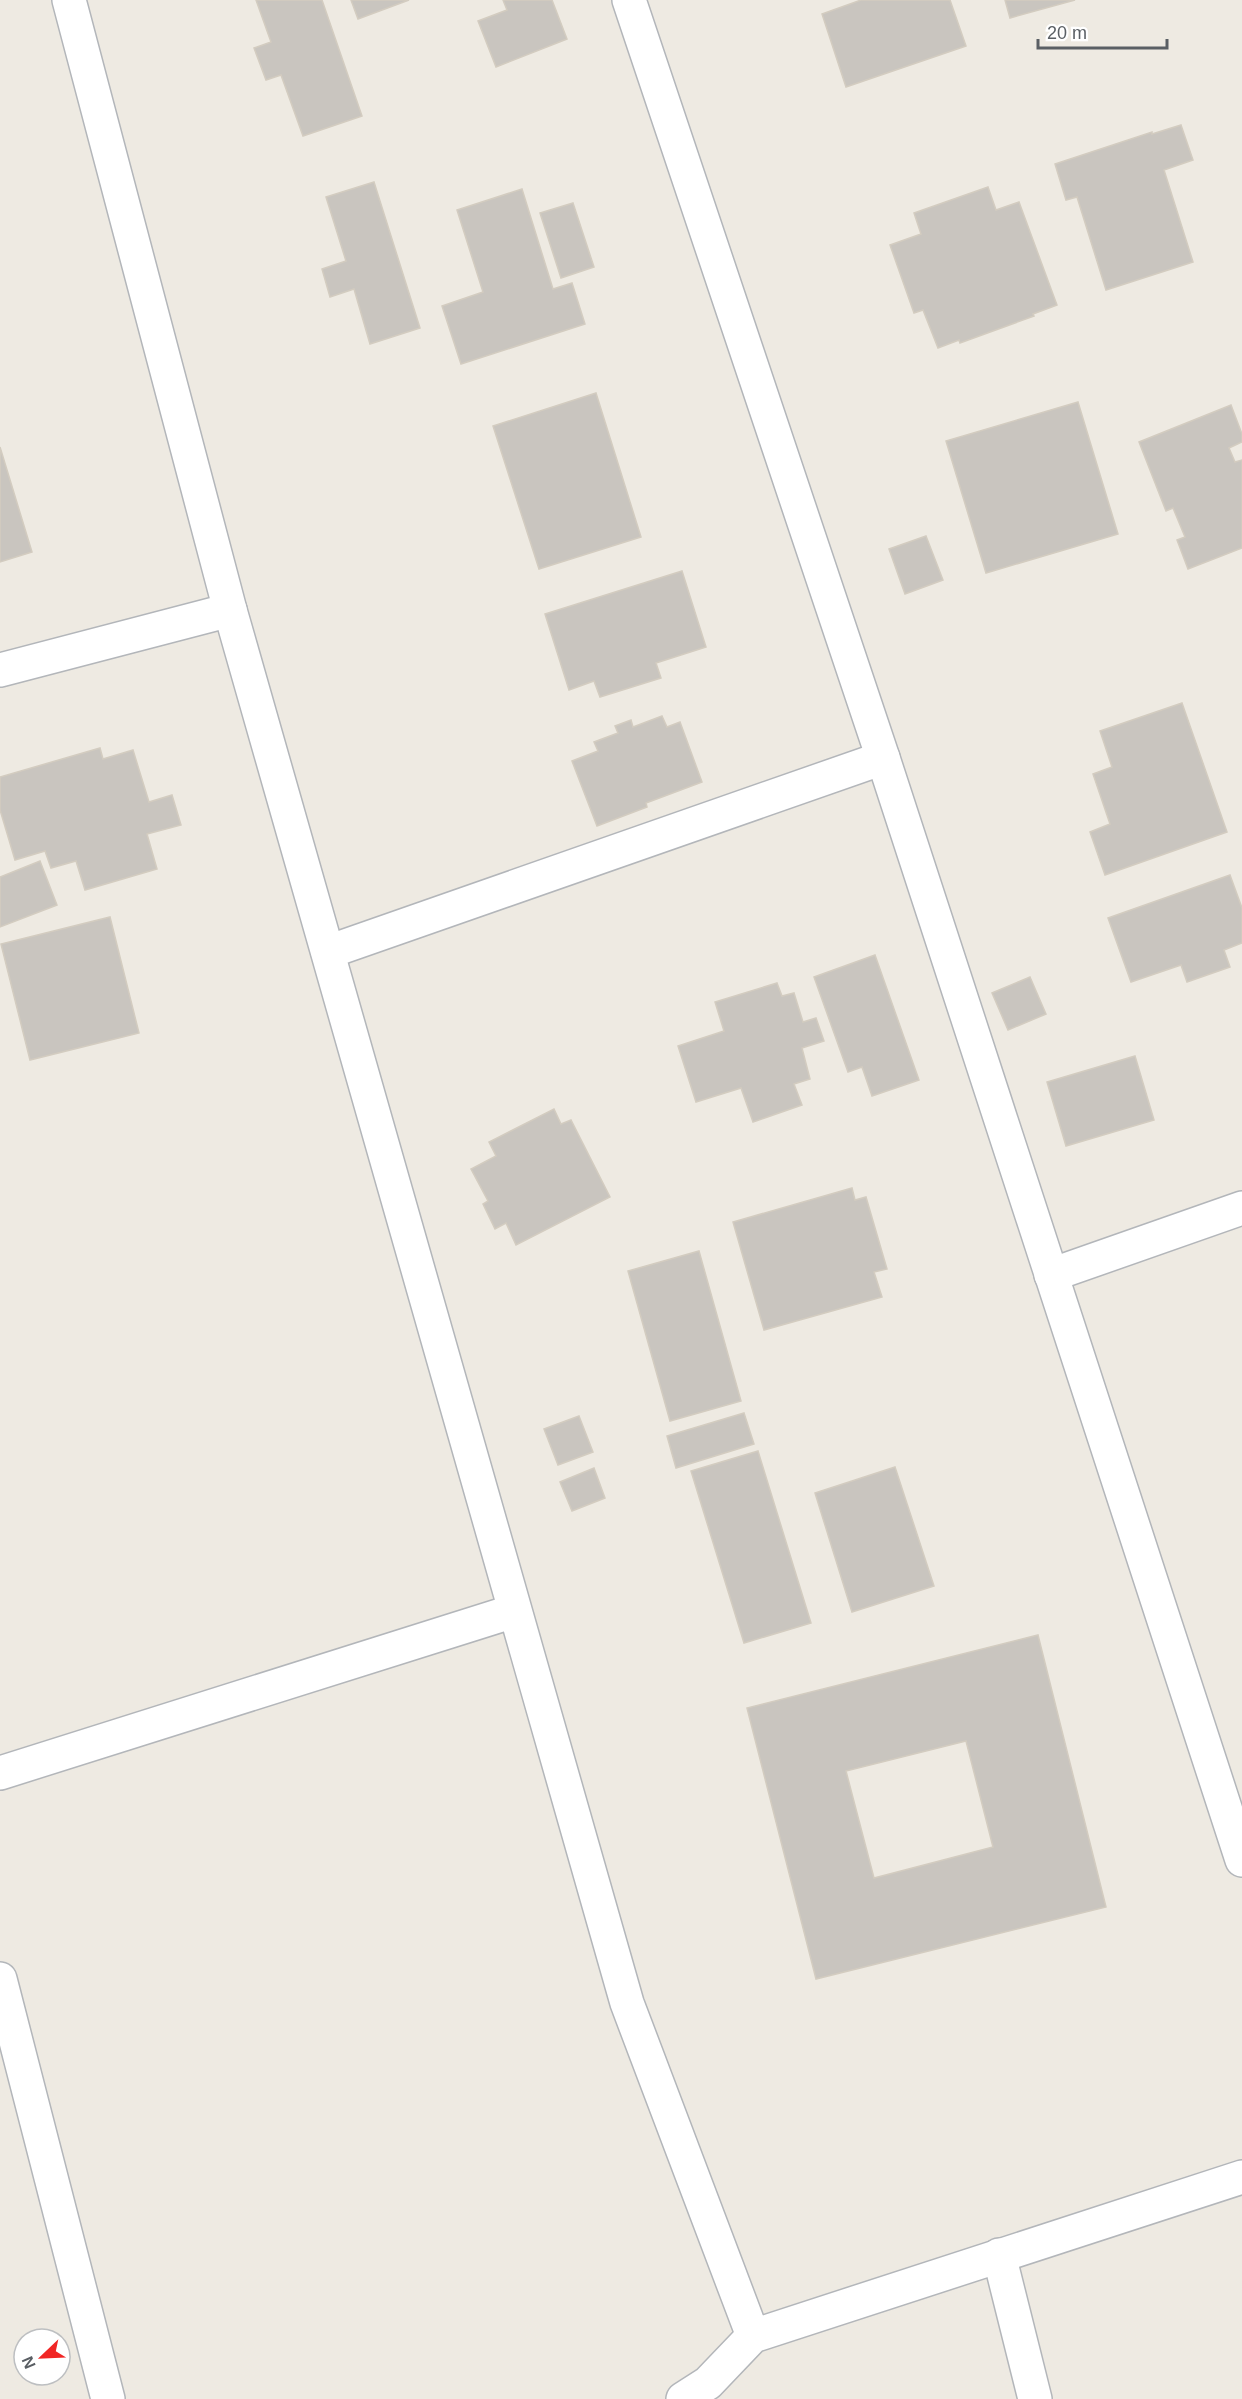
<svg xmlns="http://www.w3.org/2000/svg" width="1242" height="2399" viewBox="0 0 1242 2399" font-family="Arial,sans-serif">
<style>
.building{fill:#c9c5bf;stroke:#d3ccc0;stroke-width:1.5;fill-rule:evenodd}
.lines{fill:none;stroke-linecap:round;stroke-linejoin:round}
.minor-casing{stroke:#b3b6ba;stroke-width:36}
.minor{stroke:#fff;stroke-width:33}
</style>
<rect width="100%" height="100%" fill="#eeeae2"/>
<g class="building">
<polygon points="256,0 322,0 362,116 303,136 281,75 266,80 254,48 271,42"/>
<polygon points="351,0 409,0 358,19"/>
<polygon points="503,0 552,0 567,39 496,67 478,21 507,10"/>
<polygon points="861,0 950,0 966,46 846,87 822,14"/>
<polygon points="1005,0 1075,0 1010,18"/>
<polygon points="1181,125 1193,160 1164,170 1193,262 1106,290 1077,197 1066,200 1055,164 1152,132 1152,134"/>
<polygon points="374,182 420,328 370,344 354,289 330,297 322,269 346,261 326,197"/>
<polygon points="988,187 996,210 1019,202 1057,305 1033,314 1034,316 960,343 959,340 938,348 923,310 914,313 890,245 921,234 914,213"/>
<polygon points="522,189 553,289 572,283 585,324 461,364 442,306 483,292 457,210"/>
<polygon points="573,203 594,267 561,278 540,213"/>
<polygon points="596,393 641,537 539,569 493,426"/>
<polygon points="1078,402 1118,534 986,573 946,441"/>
<polygon points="1231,405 1242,434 1242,442 1229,448 1235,462 1242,460 1242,548 1188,569 1177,540 1185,537 1173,508 1166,511 1139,442"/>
<polygon points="0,447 32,552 0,562"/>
<polygon points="926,536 943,580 905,594 889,549"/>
<polygon points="682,571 706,647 656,663 661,678 600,697 594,681 569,690 545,614"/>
<polygon points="1182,703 1227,832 1105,875 1090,832 1110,824 1093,774 1112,767 1100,731"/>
<polygon points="662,716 667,727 680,722 702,782 646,803 647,807 597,826 572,761 598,751 594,742 618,733 615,726 631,720 633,727"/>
<polygon points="100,748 103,759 133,750 149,802 172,795 181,825 147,834 157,869 85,890 76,861 51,868 45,851 15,860 0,810 0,777"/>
<polygon points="40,861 57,905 0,927 0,877"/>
<polygon points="1230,875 1242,908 1242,943 1224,950 1230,967 1187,982 1181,965 1131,982 1108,918"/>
<polygon points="110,917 139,1033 30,1060 1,944"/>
<polygon points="875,955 919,1080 872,1096 862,1067 848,1072 814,977"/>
<polygon points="1030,977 1046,1014 1008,1030 992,993"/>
<polygon points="777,983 782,996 794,993 803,1022 816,1018 824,1041 802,1048 810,1079 794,1084 802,1105 753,1122 741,1088 696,1102 678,1046 724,1031 715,1002"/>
<polygon points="1135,1056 1154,1120 1066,1146 1047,1082"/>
<polygon points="554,1109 561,1124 571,1120 610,1197 516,1245 506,1223 495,1229 483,1204 488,1201 471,1169 496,1156 489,1142"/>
<polygon points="852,1188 855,1200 866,1197 887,1269 874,1272 882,1297 764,1330 733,1222"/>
<polygon points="699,1251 741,1401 670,1421 628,1271"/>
<polygon points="744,1413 754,1444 676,1468 667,1436"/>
<polygon points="579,1416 593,1452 558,1465 544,1429"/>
<polygon points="758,1451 811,1623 744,1643 691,1471"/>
<polygon points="895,1467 934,1586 852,1612 815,1493"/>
<polygon points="594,1468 605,1498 572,1511 560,1482"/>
<path d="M1038 1635 1106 1907 816 1979 747 1708ZM966 1741 993 1847 874 1878 846 1771Z"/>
</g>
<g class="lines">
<g class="minor-casing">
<g id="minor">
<polyline points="69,0 230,610 627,2003 753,2336"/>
<polyline points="629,0 883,758 1242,1860"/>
<polyline points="0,670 230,610"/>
<polyline points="328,952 883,758"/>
<polyline points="1051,1275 1242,1208"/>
<polyline points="0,1773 514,1611"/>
<polyline points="0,1979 108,2399"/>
<polyline points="999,2255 1035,2399"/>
<polyline points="683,2399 708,2383 753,2336 1242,2177"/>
</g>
</g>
<use href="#minor" class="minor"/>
</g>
<g transform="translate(42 2357) rotate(247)"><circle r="28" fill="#ffffff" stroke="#bdbfc1" stroke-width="1.5"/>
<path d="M0-4.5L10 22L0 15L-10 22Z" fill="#f12625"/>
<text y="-9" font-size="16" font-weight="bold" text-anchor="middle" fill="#5a5f64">N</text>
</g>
<path d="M1038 39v9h129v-9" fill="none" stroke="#5a5f64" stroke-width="3"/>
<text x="1047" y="39" font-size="18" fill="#5a5f64" stroke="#ffffff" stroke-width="4.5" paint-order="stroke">20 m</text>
</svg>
